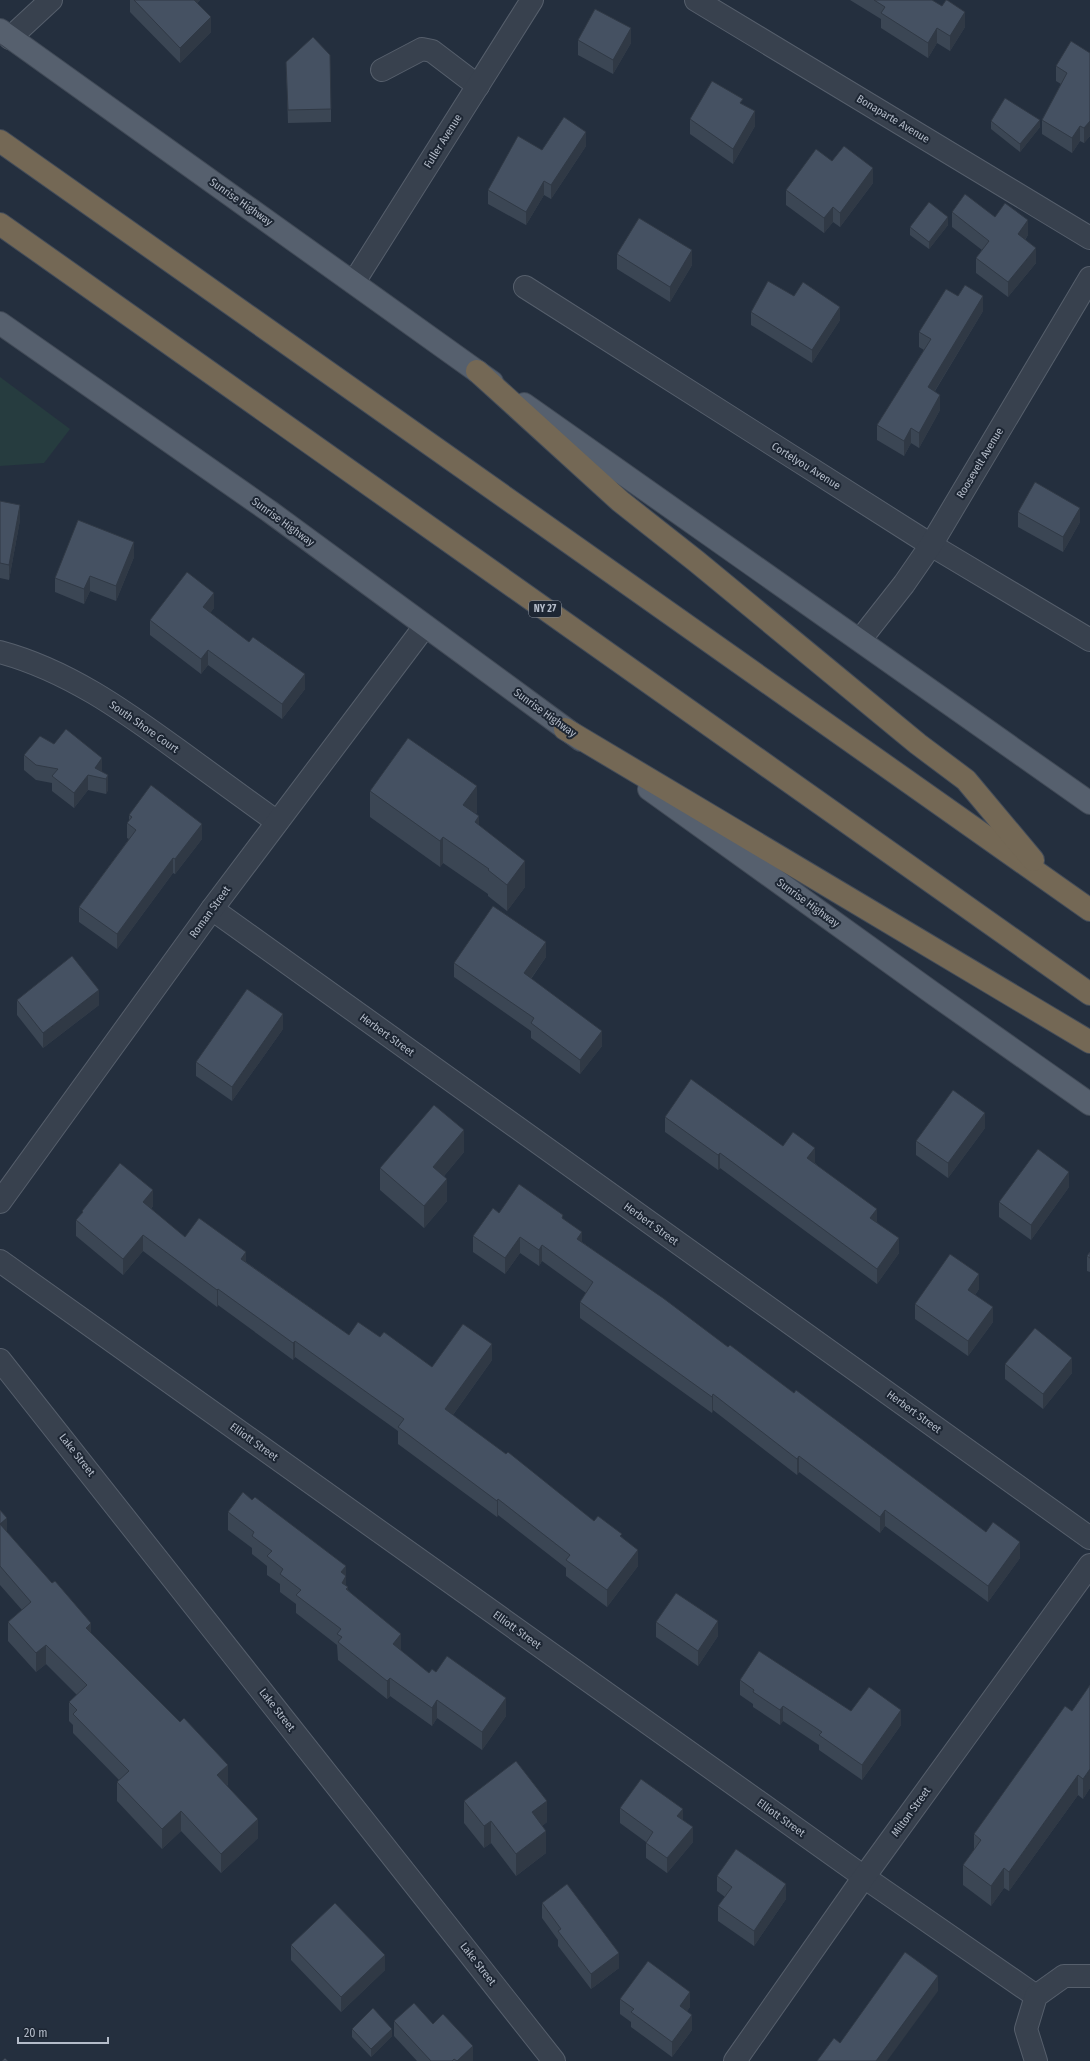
<svg xmlns="http://www.w3.org/2000/svg" width="1090" height="2061" viewBox="0 0 1090 2061" font-family="'Fira Sans Condensed',sans-serif">
<style>
.green{fill:#263c3f}
.lines{fill:none;stroke-linecap:round;stroke-linejoin:round}
.minor-casing{stroke:#565f6c;stroke-width:24}
.major-casing{stroke:#414a57;stroke-width:24}
.highway-casing{stroke:#434c59;stroke-width:24}
.minor{stroke:#38414e;stroke-width:22}
.major{stroke:#56606e;stroke-width:22}
.highway{stroke:#746855;stroke-width:22}
.wall{fill:#3b4654}
.shaded-wall{fill:#303945}
.building{fill:#455162;stroke:#303945}
.labels{text-anchor:middle;dominant-baseline:central;stroke-width:4;stroke-linejoin:round;paint-order:stroke}
.shield{fill:#1d2633;stroke:#878f9c;stroke-width:1}
.shield-label{font-size:10px;font-weight:bold;fill:#b4bcc9}
.street-label{font-size:11px;fill:#b4bcc9;stroke:#1d2633}
</style>
<rect width="100%" height="100%" fill="#242f3e"/>
<polygon class="green" points="0,377 70,429 44,463 0,466"/>
<g class="lines">
<g class="minor-casing">
<g id="minor">
<polyline points="696,0 1090,238"/>
<polyline points="10,38 51,0"/>
<polyline points="382,70 422,49 432,51 478,86"/>
<polyline points="354,282 532,0"/>
<polyline points="525,287 931,545 1090,640"/>
<polyline points="860,640 904,584 931,545 1090,278"/>
<path d="M0 652C67 670 123 710 178 750 211 774 244 798 277 822"/>
<polyline points="212,909 1090,1538"/>
<polyline points="0,1202 212,909 425,626"/>
<polyline points="0,1261 864,1877 1036,1996"/>
<polyline points="0,1360 554,2061"/>
<polyline points="735,2061 864,1877 1090,1565"/>
<polyline points="1036,2061 1026,2029 1036,1996 1064,1976 1090,1976"/>
</g>
</g>
<g class="major-casing">
<g id="major">
<polyline points="0,30 492,382"/>
<polyline points="0,323 269,511 581,740"/>
<polyline points="524,404 1090,803"/>
<polyline points="649,789 934,994 1090,1104"/>
</g>
</g>
<g class="highway-casing">
<g id="highway">
<polyline points="0,141 1090,910"/>
<polyline points="0,224 1090,994"/>
<polyline points="477,371 620,501 696,561 918,744 966,780 1033,860"/>
<polyline points="565,729 1090,1042"/>
</g>
</g>
<use href="#minor" class="minor"/>
<use href="#major" class="major"/>
<use href="#highway" class="highway"/>
</g>
<g class="wall">
<polygon points="130,0 200,0 197,3 211,32 180,63 130,12"/>
<polygon points="850,0 932,0 965,27 950,51 937,43 928,58 881,28 881,19"/>
<polygon points="578,40 631,43 613,74 578,55"/>
<polygon points="1090,53 1090,136 1084,143 1080,141 1072,153 1042,134 1042,120 1061,84 1056,81 1056,66"/>
<polygon points="286,62 331,109 331,122 288,123"/>
<polygon points="743,104 755,126 733,164 690,134 690,119"/>
<polygon points="991,121 1040,127 1020,152 991,129"/>
<polygon points="586,146 551,199 544,195 526,225 488,204 488,190 542,150"/>
<polygon points="832,161 873,183 840,227 833,222 824,233 786,205 786,190"/>
<polygon points="952,212 995,217 1028,235 1025,240 1036,263 1008,297 976,273 976,258 982,250 952,227"/>
<polygon points="948,225 929,249 910,235 910,227"/>
<polygon points="617,254 692,265 670,302 617,269"/>
<polygon points="794,296 840,320 812,363 751,325 751,312"/>
<polygon points="983,311 935,391 940,410 919,448 911,443 904,456 877,440 877,425 924,350 919,347 919,332"/>
<polygon points="0,501 20,520 9,580 0,578"/>
<polygon points="1018,512 1080,522 1063,552 1018,527"/>
<polygon points="134,557 116,601 90,591 84,604 55,592 55,578"/>
<polygon points="214,608 210,613 305,689 282,719 208,665 201,674 150,635 150,620"/>
<polygon points="24,755 102,772 108,775 108,790 106,794 88,790 74,808 52,791 52,783 36,780 24,770"/>
<polygon points="370,791 477,812 476,814 479,825 525,887 507,911 488,896 488,894 443,863 440,867 370,817"/>
<polygon points="129,815 202,839 175,874 173,873 117,949 79,922 79,907 129,839 127,838 127,823 129,821"/>
<polygon points="546,957 531,979 602,1046 580,1074 531,1038 531,1031 454,977 454,963"/>
<polygon points="17,1000 99,1005 43,1048 17,1015"/>
<polygon points="283,1029 232,1101 196,1076 196,1062"/>
<polygon points="665,1117 783,1146 815,1163 877,1222 899,1253 877,1284 720,1168 718,1170 665,1132"/>
<polygon points="985,1128 948,1178 916,1155 916,1141"/>
<polygon points="464,1152 444,1176 447,1201 424,1228 380,1190 380,1168"/>
<polygon points="1069,1187 1031,1240 999,1217 999,1202"/>
<polygon points="153,1206 151,1209 185,1237 246,1262 349,1335 380,1337 432,1367 492,1360 453,1415 594,1521 622,1537 638,1566 607,1607 566,1576 566,1568 498,1515 497,1517 398,1444 398,1431 295,1357 293,1360 218,1305 217,1307 143,1251 123,1275 76,1236 76,1220 82,1213 82,1211"/>
<polygon points="499,1213 563,1219 582,1242 728,1347 794,1393 1020,1558 988,1602 885,1526 880,1533 799,1472 797,1475 713,1410 712,1413 580,1318 580,1302 586,1293 542,1261 539,1266 520,1253 505,1274 473,1252 473,1236"/>
<polygon points="1090,1252 1090,1272 1087,1271 1087,1256"/>
<polygon points="979,1289 975,1295 993,1322 968,1356 915,1319 915,1304"/>
<polygon points="1005,1364 1072,1373 1043,1409 1005,1379"/>
<polygon points="252,1500 346,1566 346,1586 348,1590 401,1651 429,1673 436,1672 506,1716 482,1750 437,1718 432,1726 390,1696 387,1699 338,1660 337,1645 296,1613 296,1604 280,1592 280,1584 267,1575 267,1566 252,1554 252,1548 228,1530 228,1512"/>
<polygon points="0,1510 7,1532 91,1633 228,1784 227,1786 258,1838 221,1873 181,1831 162,1849 117,1801 117,1782 119,1780 73,1733 73,1725 69,1721 69,1702 77,1695 46,1664 36,1672 8,1641 8,1622 22,1610 0,1585"/>
<polygon points="656,1622 718,1636 698,1666 656,1637"/>
<polygon points="740,1680 851,1711 901,1725 862,1780 819,1750 819,1745 783,1721 780,1725 753,1707 753,1704 740,1695"/>
<polygon points="1090,1685 1090,1788 1083,1799 1078,1795 1009,1891 1004,1888 991,1906 963,1885 963,1865 974,1850 974,1834 1072,1711"/>
<polygon points="464,1801 547,1822 542,1826 546,1853 516,1876 491,1843 484,1848 464,1823"/>
<polygon points="620,1808 683,1820 693,1842 667,1873 646,1858 646,1842 620,1823"/>
<polygon points="717,1876 786,1899 754,1946 718,1921 718,1906 725,1897 717,1891"/>
<polygon points="542,1903 619,1968 591,1989 558,1946 558,1940 542,1918"/>
<polygon points="291,1945 385,1970 341,2012 291,1960"/>
<polygon points="620,1999 690,2007 687,2011 692,2030 672,2057 631,2027 631,2022 620,2014"/>
<polygon points="394,2021 433,2024 473,2061 417,2061 394,2036"/>
<polygon points="352,2029 392,2036 371,2057 352,2037"/>
</g>
<g class="shaded-wall">
<polygon points="190,0 200,0 190,10"/>
<polygon points="965,12 965,27 950,51 950,36"/>
<polygon points="211,17 211,32 180,63 180,48"/>
<polygon points="631,28 631,43 613,74 613,60"/>
<polygon points="937,28 937,43 928,58 928,43"/>
<polygon points="755,111 755,126 733,164 733,149"/>
<polygon points="1040,120 1040,127 1020,152 1020,144"/>
<polygon points="1090,121 1090,136 1084,143 1084,128"/>
<polygon points="1080,126 1080,141 1072,153 1072,138"/>
<polygon points="586,132 586,146 551,199 551,185"/>
<polygon points="873,168 873,183 840,227 840,213"/>
<polygon points="544,181 544,195 526,225 526,212"/>
<polygon points="833,207 833,222 824,233 824,218"/>
<polygon points="948,217 948,225 929,249 929,242"/>
<polygon points="1028,220 1028,235 1018,249 1018,234"/>
<polygon points="1036,248 1036,263 1008,297 1008,282"/>
<polygon points="692,250 692,265 670,302 670,287"/>
<polygon points="983,296 983,311 928,402 928,387"/>
<polygon points="840,307 840,320 812,363 812,350"/>
<polygon points="940,395 940,410 919,448 919,433"/>
<polygon points="911,428 911,443 904,456 904,441"/>
<polygon points="20,505 20,520 9,580 9,565"/>
<polygon points="1080,508 1080,522 1063,552 1063,537"/>
<polygon points="134,542 134,557 116,601 116,586"/>
<polygon points="90,576 90,591 84,604 84,589"/>
<polygon points="214,593 214,608 203,622 203,607"/>
<polygon points="208,650 208,665 201,674 201,659"/>
<polygon points="305,674 305,689 282,719 282,704"/>
<polygon points="102,758 102,773 95,768"/>
<polygon points="88,775 88,790 74,808 74,793"/>
<polygon points="108,775 108,790 106,794 106,779"/>
<polygon points="477,786 477,812 463,831 463,805"/>
<polygon points="479,816 479,842 475,822"/>
<polygon points="202,824 202,839 175,874 175,859"/>
<polygon points="443,837 443,863 440,867 440,841"/>
<polygon points="173,858 173,873 117,949 117,934"/>
<polygon points="525,861 525,887 507,911 507,885"/>
<polygon points="546,942 546,957 524,988 524,973"/>
<polygon points="99,990 99,1005 43,1048 43,1033"/>
<polygon points="283,1014 283,1029 232,1101 232,1087"/>
<polygon points="602,1031 602,1046 580,1074 580,1060"/>
<polygon points="985,1113 985,1128 948,1178 948,1163"/>
<polygon points="464,1130 464,1152 433,1189 433,1167"/>
<polygon points="815,1148 815,1163 807,1173 807,1158"/>
<polygon points="720,1153 720,1168 718,1170 718,1155"/>
<polygon points="1069,1172 1069,1187 1031,1240 1031,1225"/>
<polygon points="447,1179 447,1201 424,1228 424,1206"/>
<polygon points="153,1190 153,1206 143,1218 143,1202"/>
<polygon points="877,1209 877,1224 870,1218"/>
<polygon points="582,1232 582,1248 577,1239"/>
<polygon points="143,1235 143,1251 123,1275 123,1259"/>
<polygon points="520,1237 520,1253 505,1274 505,1258"/>
<polygon points="899,1238 899,1253 877,1284 877,1269"/>
<polygon points="542,1245 542,1261 539,1266 539,1250"/>
<polygon points="246,1252 246,1268 241,1259"/>
<polygon points="979,1274 979,1289 968,1305 968,1290"/>
<polygon points="218,1289 218,1305 217,1307 217,1290"/>
<polygon points="993,1307 993,1322 968,1356 968,1341"/>
<polygon points="295,1341 295,1357 293,1360 293,1343"/>
<polygon points="492,1344 492,1360 445,1426 445,1409"/>
<polygon points="1072,1358 1072,1373 1043,1409 1043,1394"/>
<polygon points="713,1394 713,1410 712,1413 712,1397"/>
<polygon points="799,1456 799,1472 797,1475 797,1459"/>
<polygon points="498,1499 498,1515 497,1517 497,1501"/>
<polygon points="885,1510 885,1526 880,1533 880,1517"/>
<polygon points="7,1518 7,1538 0,1524"/>
<polygon points="1020,1542 1020,1558 988,1602 988,1586"/>
<polygon points="638,1550 638,1566 607,1607 607,1590"/>
<polygon points="346,1566 346,1589 348,1587 348,1605 342,1601 341,1572"/>
<polygon points="718,1621 718,1636 698,1666 698,1651"/>
<polygon points="91,1623 91,1642 86,1628"/>
<polygon points="401,1634 401,1652 393,1644"/>
<polygon points="46,1645 46,1664 36,1672 36,1653"/>
<polygon points="390,1678 390,1696 387,1699 387,1681"/>
<polygon points="506,1698 506,1716 482,1750 482,1732"/>
<polygon points="437,1700 437,1718 432,1726 432,1708"/>
<polygon points="783,1706 783,1721 780,1725 780,1710"/>
<polygon points="901,1710 901,1725 862,1780 862,1765"/>
<polygon points="228,1765 228,1784 217,1795 217,1775"/>
<polygon points="1090,1769 1090,1788 1083,1799 1083,1779"/>
<polygon points="1078,1775 1078,1795 1009,1891 1009,1872"/>
<polygon points="547,1801 547,1822 532,1834 532,1812"/>
<polygon points="683,1809 683,1824 677,1816"/>
<polygon points="181,1811 181,1831 162,1849 162,1829"/>
<polygon points="258,1819 258,1838 221,1873 221,1854"/>
<polygon points="491,1821 491,1843 484,1848 484,1826"/>
<polygon points="693,1827 693,1842 667,1873 667,1858"/>
<polygon points="546,1831 546,1853 516,1876 516,1854"/>
<polygon points="1004,1868 1004,1888 991,1906 991,1886"/>
<polygon points="786,1884 786,1899 754,1946 754,1931"/>
<polygon points="619,1953 619,1968 591,1989 591,1974"/>
<polygon points="385,1955 385,1970 341,2012 341,1997"/>
<polygon points="938,1976 938,1991 887,2061 876,2061"/>
<polygon points="690,1992 690,2007 680,2021 680,2006"/>
<polygon points="692,2015 692,2030 672,2057 672,2042"/>
<polygon points="392,2029 392,2036 371,2057 371,2049"/>
<polygon points="473,2046 473,2061 457,2061"/>
</g>
<g class="building">
<polygon points="134,0 194,0 211,17 180,48"/>
<polygon points="874,0 932,0 942,6 946,0 947,0 965,12 950,36 937,28 928,43 881,13 885,7"/>
<polygon points="595,9 631,28 613,60 578,40"/>
<polygon points="313,37 330,55 331,109 288,110 286,62"/>
<polygon points="1071,41 1090,53 1090,121 1084,128 1080,126 1072,138 1042,120 1067,73 1056,66"/>
<polygon points="712,81 743,99 740,103 755,111 733,149 690,119"/>
<polygon points="1005,98 1040,120 1020,144 991,121"/>
<polygon points="564,117 586,132 551,185 544,181 526,212 488,190 518,136 542,150"/>
<polygon points="844,146 873,168 840,213 833,207 824,218 786,190 816,149 832,161"/>
<polygon points="965,194 995,217 1005,203 1028,220 1018,234 1036,248 1008,282 976,258 989,241 952,212"/>
<polygon points="929,202 948,217 929,242 910,227"/>
<polygon points="639,218 692,250 670,287 617,254"/>
<polygon points="768,281 794,296 803,282 840,307 812,350 751,312"/>
<polygon points="965,285 983,296 928,387 940,395 919,433 911,428 904,441 877,425 931,339 919,332 946,289 958,296"/>
<polygon points="1035,482 1080,508 1063,537 1018,512"/>
<polygon points="0,501 20,505 9,565 0,563"/>
<polygon points="78,520 134,542 116,586 90,576 84,589 55,578"/>
<polygon points="187,572 214,593 203,607 249,642 253,637 305,674 282,704 208,650 201,659 150,620"/>
<polygon points="66,729 102,758 95,768 108,775 106,779 88,775 74,793 52,776 58,769 36,765 24,755 40,736 54,744"/>
<polygon points="408,738 477,786 463,805 479,816 475,822 525,861 507,885 488,870 489,869 443,837 440,841 370,791"/>
<polygon points="151,785 202,824 175,859 173,858 117,934 79,907 136,830 127,823 132,817 129,815"/>
<polygon points="493,906 546,942 524,973 602,1031 580,1060 531,1023 534,1018 454,963"/>
<polygon points="72,956 99,990 43,1033 17,1000"/>
<polygon points="247,989 283,1014 232,1087 196,1062"/>
<polygon points="691,1079 783,1146 793,1132 815,1148 807,1158 877,1209 870,1218 899,1238 877,1269 720,1153 718,1155 665,1117"/>
<polygon points="953,1090 985,1113 948,1163 916,1141"/>
<polygon points="434,1105 464,1130 433,1167 447,1179 424,1206 380,1168"/>
<polygon points="1038,1149 1069,1172 1031,1225 999,1202"/>
<polygon points="120,1163 153,1190 143,1202 185,1237 199,1218 246,1252 241,1259 349,1335 358,1322 380,1337 384,1332 432,1367 463,1324 492,1344 445,1409 506,1454 508,1452 594,1521 598,1516 622,1534 620,1536 638,1550 607,1590 566,1560 570,1555 498,1499 497,1501 398,1427 404,1419 295,1341 293,1343 218,1289 217,1290 143,1235 123,1259 76,1220 83,1212 82,1211"/>
<polygon points="519,1184 563,1215 562,1218 582,1232 577,1239 663,1298 728,1347 730,1345 794,1393 796,1390 986,1532 993,1522 1020,1542 988,1586 885,1510 880,1517 799,1456 797,1459 713,1394 712,1397 580,1302 593,1282 542,1245 539,1250 520,1237 505,1258 473,1236 493,1208 499,1213"/>
<polygon points="1090,1252 1090,1258 1087,1256"/>
<polygon points="950,1254 979,1274 968,1290 993,1307 968,1341 915,1304"/>
<polygon points="1035,1328 1072,1358 1043,1394 1005,1364"/>
<polygon points="243,1492 252,1500 255,1497 346,1566 341,1572 346,1576 342,1583 348,1587 346,1589 401,1634 393,1644 429,1673 432,1669 436,1672 447,1656 506,1698 482,1732 437,1700 432,1708 390,1678 387,1681 338,1642 342,1637 337,1634 341,1629 296,1595 301,1590 280,1574 283,1569 267,1556 272,1551 252,1536 254,1532 228,1512"/>
<polygon points="0,1510 7,1518 0,1524"/>
<polygon points="0,1524 52,1583 55,1581 91,1623 86,1628 180,1722 184,1718 228,1765 217,1775 258,1819 221,1854 181,1811 162,1829 117,1782 129,1771 73,1714 77,1710 69,1702 87,1685 46,1645 36,1653 8,1622 31,1602 0,1566"/>
<polygon points="676,1593 718,1621 698,1651 656,1622"/>
<polygon points="759,1651 851,1711 869,1687 901,1710 862,1765 819,1735 822,1732 783,1706 780,1710 753,1692 754,1690 740,1680"/>
<polygon points="1090,1685 1090,1769 1083,1779 1078,1775 1009,1872 1004,1868 991,1886 963,1865 981,1840 974,1834 1065,1706 1072,1711"/>
<polygon points="516,1761 547,1801 532,1812 546,1831 516,1854 491,1821 484,1826 464,1801"/>
<polygon points="641,1779 683,1809 677,1816 693,1827 667,1858 646,1843 653,1832 620,1808"/>
<polygon points="736,1849 786,1884 754,1931 718,1906 732,1887 717,1876"/>
<polygon points="567,1884 619,1953 591,1974 558,1931 561,1929 542,1903"/>
<polygon points="335,1903 385,1955 341,1997 291,1945"/>
<polygon points="905,1952 938,1976 876,2061 817,2061 834,2038 840,2043"/>
<polygon points="648,1961 690,1992 680,2006 692,2015 672,2042 631,2012 634,2009 620,1999"/>
<polygon points="414,2003 433,2024 443,2014 473,2046 457,2061 454,2059 452,2061 431,2061 394,2021"/>
<polygon points="373,2008 392,2029 371,2049 352,2029"/>
<polygon points="5,2058 8,2061 2,2061"/>
</g>
<g class="labels">
<rect class="shield" x="529" y="601" width="32" height="16" rx="3"/>
<g class="shield-label">
<text x="545" y="609">NY 27</text>
</g>
<g class="street-label">
<text transform="translate(893 119) rotate(31)">Bonaparte Avenue</text>
<text transform="translate(443 141) rotate(-58)">Fuller Avenue</text>
<text transform="translate(241 202) rotate(35)">Sunrise Highway</text>
<text transform="translate(980 463) rotate(-59)">Roosevelt Avenue</text>
<text transform="translate(806 466) rotate(32)">Cortelyou Avenue</text>
<text transform="translate(283 522) rotate(36)">Sunrise Highway</text>
<text transform="translate(545 713) rotate(36)">Sunrise Highway</text>
<text transform="translate(144 727) rotate(35)">South Shore Court</text>
<text transform="translate(808 903) rotate(36)">Sunrise Highway</text>
<text transform="translate(210 912) rotate(-54)">Roman Street</text>
<text transform="translate(387 1035) rotate(36)">Herbert Street</text>
<text transform="translate(651 1224) rotate(36)">Herbert Street</text>
<text transform="translate(914 1412) rotate(36)">Herbert Street</text>
<text transform="translate(254 1442) rotate(36)">Elliott Street</text>
<text transform="translate(77 1455) rotate(52)">Lake Street</text>
<text transform="translate(517 1630) rotate(36)">Elliott Street</text>
<text transform="translate(277 1710) rotate(52)">Lake Street</text>
<text transform="translate(911 1812) rotate(-54)">Milton Street</text>
<text transform="translate(781 1818) rotate(36)">Elliott Street</text>
<text transform="translate(478 1964) rotate(52)">Lake Street</text>
</g>
</g>
<path d="M18 2037v6h90v-6" fill="none" stroke="#b4bcc9" stroke-width="2"/>
<text x="24" y="2037" font-size="12" fill="#b4bcc9" stroke="#1d2633" stroke-width="3" paint-order="stroke">20 m</text>
</svg>
